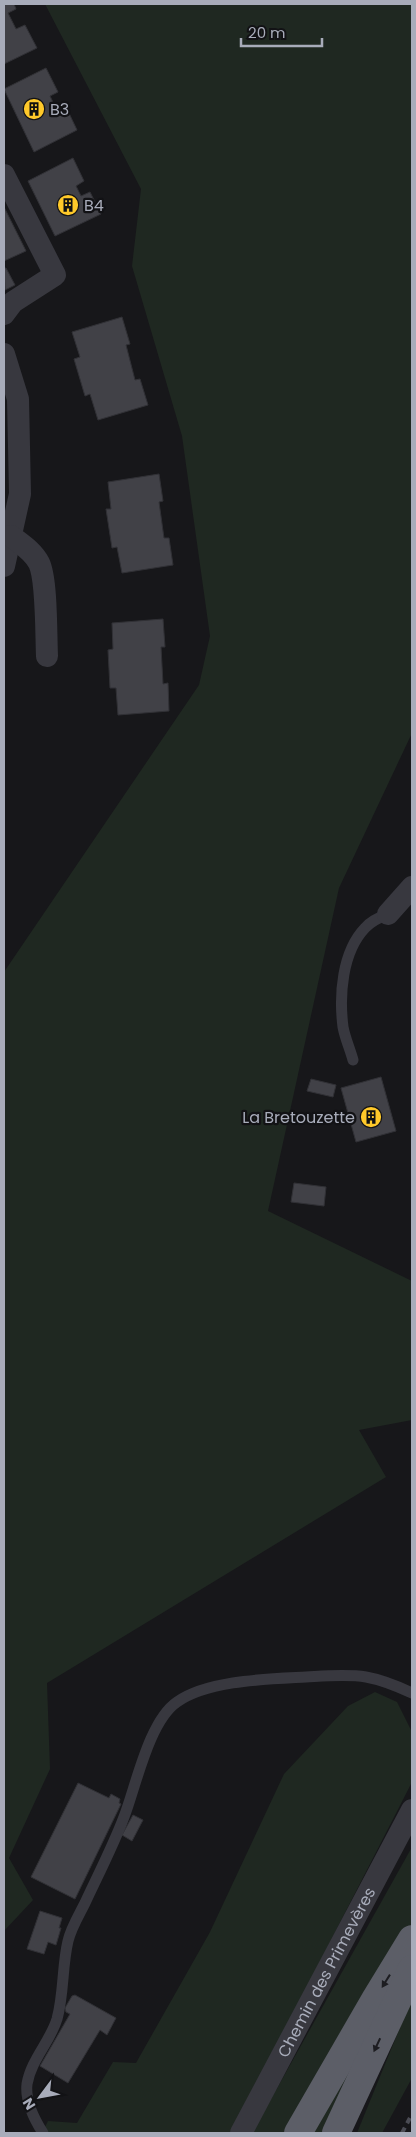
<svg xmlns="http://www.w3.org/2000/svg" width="416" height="2137" viewBox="0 0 416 2137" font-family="Poppins,sans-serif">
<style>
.green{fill:#1f2821}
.building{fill:#414147;stroke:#313136}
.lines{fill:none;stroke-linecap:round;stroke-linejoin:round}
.service{stroke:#38383f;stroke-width:11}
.minor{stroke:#38383f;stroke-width:22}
.trunk{stroke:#5c5e67;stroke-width:28}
.rail{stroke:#4b4c54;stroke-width:4;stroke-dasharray:6 5;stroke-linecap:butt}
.oneway{fill:#1d1d21}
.labels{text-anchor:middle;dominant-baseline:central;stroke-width:4.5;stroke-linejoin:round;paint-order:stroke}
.poi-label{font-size:16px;fill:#a8acba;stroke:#121215;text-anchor:start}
.street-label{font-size:16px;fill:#a8acba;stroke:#121215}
</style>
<rect width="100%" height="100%" fill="#17171a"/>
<g class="green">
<polygon points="45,4 412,4 412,733 339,888 268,1211 412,1281 412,1420 359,1430 386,1477 47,1683 50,1769 9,1858 33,1900 4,1931 4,972 199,685 210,636 182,436 132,266 141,189"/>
<polygon points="375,1692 397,1702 412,1732 411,1784 232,2133 42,2133 48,2121 77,2123 113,2062 136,2063 210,1932 284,1774 348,1706"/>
<polygon points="412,1847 412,1943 325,2133 252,2133"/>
<polygon points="412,1998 412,2078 382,2133 357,2133"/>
</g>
<g class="building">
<polygon points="4,4 14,4 16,9 8,13 16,29 25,25 37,48 4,64"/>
<polygon points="46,68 58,92 50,96 57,111 66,107 77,130 34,152 4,89"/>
<polygon points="73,158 84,181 76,186 81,196 90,192 101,214 55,236 28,181"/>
<polygon points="4,207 26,251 4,261"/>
<polygon points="4,268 6,268 15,285 5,290"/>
<polygon points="122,317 130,344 126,345 135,380 140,379 148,405 98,420 90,394 85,396 74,359 80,357 72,332"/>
<polygon points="159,474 163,501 159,502 164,538 169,538 173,565 122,573 117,547 112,548 106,509 111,509 108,482"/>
<polygon points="163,619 165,647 161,647 163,684 168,683 169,711 118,715 116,688 110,688 108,650 113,649 112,623"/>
<polygon points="381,1077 396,1131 356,1142 341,1088"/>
<polygon points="311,1079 336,1085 333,1097 307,1091"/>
<polygon points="294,1183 326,1187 324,1206 291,1202"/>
<polygon points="78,1783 109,1798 111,1794 120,1799 119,1803 121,1804 75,1899 31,1877"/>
<polygon points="133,1815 143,1820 132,1841 122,1835"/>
<polygon points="40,1911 62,1918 59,1928 61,1928 56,1945 48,1942 44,1954 27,1949"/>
<polygon points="75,1995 116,2018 107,2035 100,2030 68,2083 40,2066 70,2014 66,2012 65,2008 72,1996"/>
</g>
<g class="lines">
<g class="service">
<path d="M353 1060C350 1049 345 1038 343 1027 339 995 342 952 365 928 371 921 380 917 388 914"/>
<path d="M43 2133C34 2119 25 2101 27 2084 31 2060 50 2042 57 2019 64 1994 62 1966 68 1941 71 1928 79 1915 85 1903 98 1875 113 1846 124 1817 136 1786 149 1721 177 1702 208 1680 269 1679 306 1677 325 1676 347 1674 366 1677 383 1680 397 1686 412 1693"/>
</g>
<g class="minor">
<polyline points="4,175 55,275 13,302 4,314"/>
<polyline points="4,354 18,399 20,494 4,566"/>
<path d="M11 536C21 544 33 551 39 563 47 579 46 635 47 656"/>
<polyline points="388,914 412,887"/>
<path id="s1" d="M241 2133 412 1810"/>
</g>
<g class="trunk">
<polyline points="298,2133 376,1998 412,1939"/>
<polyline points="336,2133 412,1969"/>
</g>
<polyline class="rail" points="402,2133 412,2114"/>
</g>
<defs><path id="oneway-solid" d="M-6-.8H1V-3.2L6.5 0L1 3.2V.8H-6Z" transform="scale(1.25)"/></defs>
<g class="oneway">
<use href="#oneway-solid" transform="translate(386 1981) rotate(122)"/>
<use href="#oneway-solid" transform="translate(377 2045) rotate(115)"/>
</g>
<defs>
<g id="building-disc" transform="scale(1.125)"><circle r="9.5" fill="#ffc92a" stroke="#121215"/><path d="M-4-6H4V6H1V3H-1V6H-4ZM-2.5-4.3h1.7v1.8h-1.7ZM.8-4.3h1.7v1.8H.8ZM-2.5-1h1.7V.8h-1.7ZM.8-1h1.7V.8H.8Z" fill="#111"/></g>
</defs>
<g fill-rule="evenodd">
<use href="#building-disc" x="34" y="109"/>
<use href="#building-disc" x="68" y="205"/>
<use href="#building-disc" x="371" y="1117"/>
</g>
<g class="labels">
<g class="poi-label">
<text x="50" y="109">B3</text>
<text x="84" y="205">B4</text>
<text x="355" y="1117" text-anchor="end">La Bretouzette</text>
</g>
<g class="street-label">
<text stroke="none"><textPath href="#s1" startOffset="182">Chemin des Primevères</textPath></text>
</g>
</g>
<rect width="416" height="2137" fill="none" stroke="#a8acba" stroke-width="10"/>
<g transform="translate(40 2097) rotate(238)" stroke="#121215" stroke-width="4" paint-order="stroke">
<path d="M0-4L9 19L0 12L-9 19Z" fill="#a8acba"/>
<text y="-8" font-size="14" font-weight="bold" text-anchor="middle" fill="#a8acba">N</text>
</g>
<path d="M241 38v8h81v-8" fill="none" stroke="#a8acba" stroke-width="2.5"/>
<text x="248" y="38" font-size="15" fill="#a8acba" stroke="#121215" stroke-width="4" paint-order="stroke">20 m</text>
</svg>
